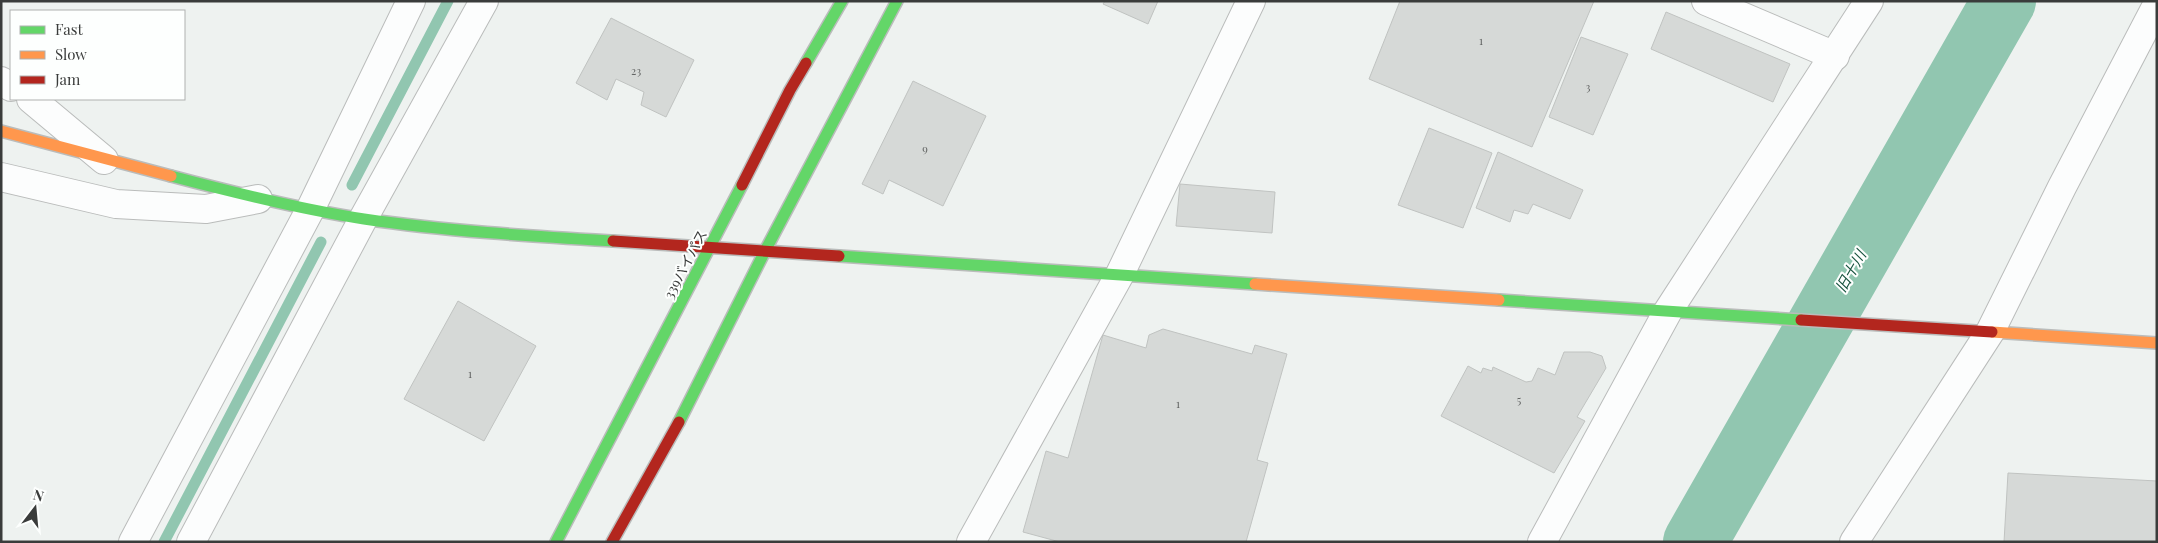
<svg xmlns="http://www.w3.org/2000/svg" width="2158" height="543" viewBox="0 0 2158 543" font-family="'Playfair Display','Noto Sans JP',serif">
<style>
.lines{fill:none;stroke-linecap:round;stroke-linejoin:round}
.stream{stroke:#91c6b0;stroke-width:11}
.river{stroke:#91c6b0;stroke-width:64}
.building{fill:#d6d9d7;stroke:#c0c3c1}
.street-casing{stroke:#babcbb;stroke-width:30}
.fast-casing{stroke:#babcbb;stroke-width:14}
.slow-casing{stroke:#babcbb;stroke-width:14}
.jam-casing{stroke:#babcbb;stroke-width:14}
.street{stroke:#fcfdfd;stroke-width:28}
.fast{stroke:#63d668;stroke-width:11}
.slow{stroke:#ff974d;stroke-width:11}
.jam{stroke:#b3261e;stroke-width:11}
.labels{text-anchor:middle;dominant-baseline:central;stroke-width:4;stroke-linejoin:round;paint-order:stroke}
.number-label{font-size:11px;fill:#636564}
.street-label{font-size:14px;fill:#3a3c3b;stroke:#fdfffe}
.water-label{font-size:15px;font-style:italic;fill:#17523e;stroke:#fdfffe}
</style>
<rect width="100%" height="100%" fill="#eef2f0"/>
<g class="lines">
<g class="stream">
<polyline points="352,185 448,1"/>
<polyline points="164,542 321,242"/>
</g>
<polyline class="river" points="1695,542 2004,1"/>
</g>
<g class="building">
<polygon points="1105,1 1158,1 1148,24 1103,4"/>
<polygon points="1400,1 1594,1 1532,147 1369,79"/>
<polygon points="1666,12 1790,64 1773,102 1651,49"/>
<polygon points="611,18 694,60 666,117 641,105 644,92 616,79 607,100 576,83"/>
<polygon points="1581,37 1628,54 1593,135 1549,117"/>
<polygon points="913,81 986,116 943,206 889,180 883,194 862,184"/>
<polygon points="1429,128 1492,153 1463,228 1398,205"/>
<polygon points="1498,152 1583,190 1570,219 1533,204 1528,214 1514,210 1510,222 1476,208"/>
<polygon points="1180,184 1275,192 1272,233 1176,226"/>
<polygon points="458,301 536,346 484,441 404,399"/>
<polygon points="1163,329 1252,354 1255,345 1287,354 1257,460 1268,463 1246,542 1060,542 1023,532 1046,451 1068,458 1103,335 1146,348 1149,335"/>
<polygon points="1564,352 1590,352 1602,356 1606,368 1577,417 1585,421 1554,473 1441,416 1468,366 1481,373 1483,368 1492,371 1493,367 1526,382 1532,381 1538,368 1555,375"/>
<polygon points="2008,473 2157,481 2157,542 2004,542"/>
</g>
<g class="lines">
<g class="street-casing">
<g id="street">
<polyline points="1706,1 1835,56"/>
<polyline points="1,81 11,87"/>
<polyline points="31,99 104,160"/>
<polyline points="1,177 116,204 206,209 258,199"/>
<polyline points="133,542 311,208 411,1"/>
<polyline points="191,542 363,219 484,1"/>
<polyline points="971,542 1120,274 1251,1"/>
<polyline points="1542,542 1668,311 1869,1"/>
<polyline points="1854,542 1990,332 2062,187 2157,5"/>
</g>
</g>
<g class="fast-casing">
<g id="fast">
<polyline points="806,63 842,1"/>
<path d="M171 176C235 193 299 209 364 219 446 231 530 236 613 241"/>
<polyline points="839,256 1255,284"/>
<polyline points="1499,300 1801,320"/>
<polyline points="679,422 765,251 897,1"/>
<polyline points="556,542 742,185"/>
</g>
</g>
<g class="slow-casing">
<g id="slow">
<polyline points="1,131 171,176"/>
<polyline points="1255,284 1499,300"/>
<polyline points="1992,332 2157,343"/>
</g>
</g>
<g class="jam-casing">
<g id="jam">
<polyline points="742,185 790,90 806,63"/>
<polyline points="613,241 839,256"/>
<polyline points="1801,320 1992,332"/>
<polyline points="612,542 679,422"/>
</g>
</g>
<use href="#street" class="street"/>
<use href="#fast" class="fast"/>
<use href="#slow" class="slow"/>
<use href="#jam" class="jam"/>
</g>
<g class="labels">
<g class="number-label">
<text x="1481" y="40">1</text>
<text x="636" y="70">23</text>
<text x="1588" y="86">3</text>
<text x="925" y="148">9</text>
<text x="470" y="373">1</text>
<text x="1519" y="399">5</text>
<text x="1178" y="403">1</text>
</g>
<g class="street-label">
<text transform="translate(685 264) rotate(-62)">339バイパス</text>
</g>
<g class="water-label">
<text transform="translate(1850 271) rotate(-60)">旧十川</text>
</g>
</g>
<rect width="2158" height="543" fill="none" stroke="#3a3c3b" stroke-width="5"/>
<rect x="10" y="10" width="175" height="90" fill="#fdfffe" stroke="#afb1b0"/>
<rect x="20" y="26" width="25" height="8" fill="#63d668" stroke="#afb1b0"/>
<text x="55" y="35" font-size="15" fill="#3a3c3b">Fast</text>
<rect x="20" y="51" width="25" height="8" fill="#ff974d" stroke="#afb1b0"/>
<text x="55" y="60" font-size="15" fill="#3a3c3b">Slow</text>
<rect x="20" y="76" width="25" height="8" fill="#b3261e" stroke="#afb1b0"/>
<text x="55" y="85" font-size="15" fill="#3a3c3b">Jam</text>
<g transform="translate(35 508) rotate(16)" stroke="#fdfffe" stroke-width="4" paint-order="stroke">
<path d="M0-4L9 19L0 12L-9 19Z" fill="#3a3c3b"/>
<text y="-8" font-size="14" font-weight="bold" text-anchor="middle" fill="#3a3c3b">N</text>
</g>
</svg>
